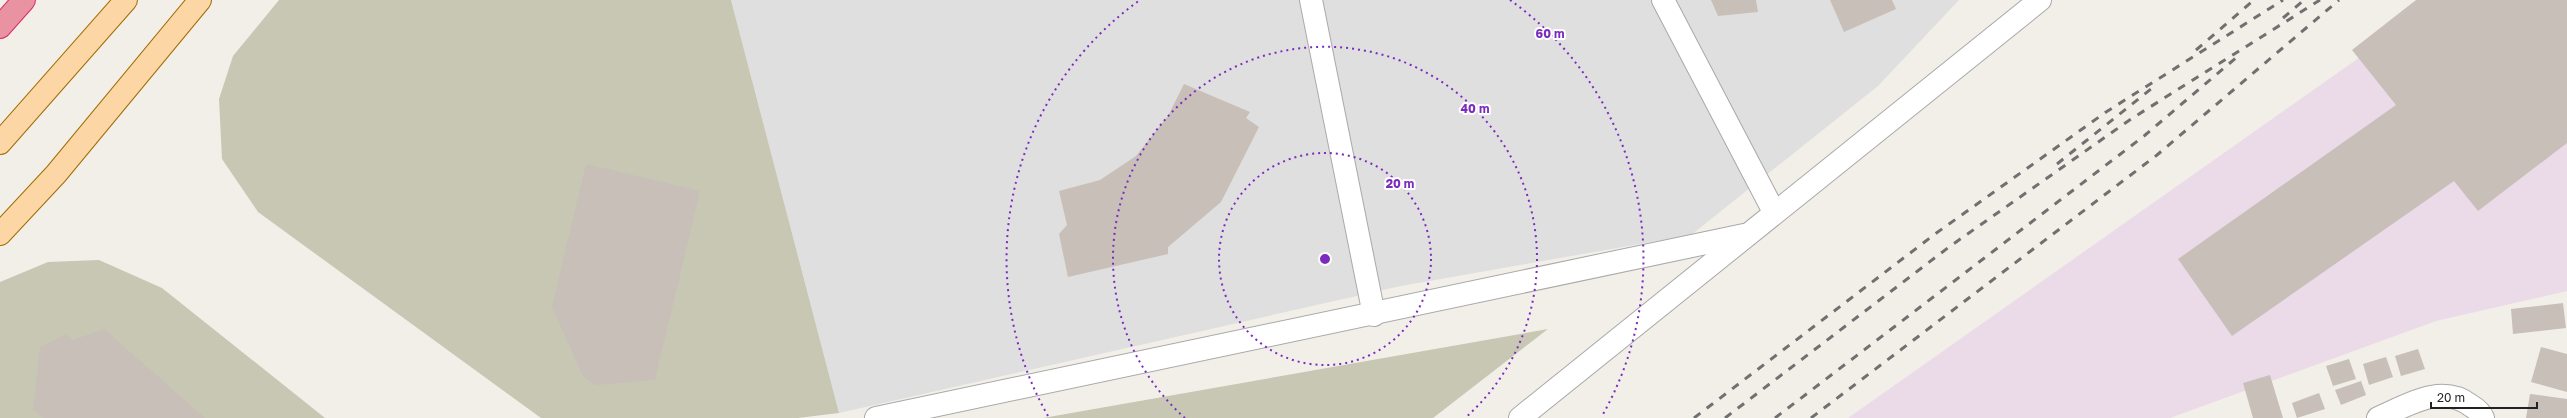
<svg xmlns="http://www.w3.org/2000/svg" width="2567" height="418" viewBox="0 0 2567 418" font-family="'Golos Text',sans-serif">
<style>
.residential{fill:#e0dfdf}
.industrial{fill:#ebdbe8}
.construction{fill:#c7c7b4}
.building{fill:#c7bfb8}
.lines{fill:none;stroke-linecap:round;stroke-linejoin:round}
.minor-casing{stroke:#a9a9a9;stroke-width:24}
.major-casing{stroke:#a06b00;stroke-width:24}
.highway-casing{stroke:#dc2a67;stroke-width:24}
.minor{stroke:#fff;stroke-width:22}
.major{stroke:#fcd6a4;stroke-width:22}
.highway{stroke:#e892a2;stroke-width:22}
.rail{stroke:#707070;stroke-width:3;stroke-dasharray:8 8;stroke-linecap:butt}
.ring{fill:none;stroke:#7b2cbf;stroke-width:2;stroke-dasharray:2 4}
.centre{fill:#7b2cbf;stroke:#fff;stroke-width:2}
.ring-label{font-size:12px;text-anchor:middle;font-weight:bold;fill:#7b2cbf;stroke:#fff;stroke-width:4;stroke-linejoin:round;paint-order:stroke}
</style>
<rect width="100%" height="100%" fill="#f2efe9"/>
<polygon class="residential" points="731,0 1959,0 1878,86 1691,235 1401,286 839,413"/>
<polygon class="industrial" points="2441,0 2567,0 2567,291 2436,321 2170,418 1848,418"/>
<g class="construction">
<polygon points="279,0 731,0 839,413 798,418 541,418 258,212 222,159 219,99 233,56"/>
<polygon points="99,260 162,288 325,418 0,418 0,282 48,262"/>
<polygon points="1548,329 1433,418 1043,418"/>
</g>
<g class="building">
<polygon points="1711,0 1756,0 1758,12 1718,16"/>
<polygon points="1830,0 1892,0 1896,9 1844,32"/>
<polygon points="2416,0 2567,0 2567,143 2478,211 2454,181 2232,336 2178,259 2396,105 2352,50"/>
<polygon points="1184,84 1250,112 1246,118 1259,127 1221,202 1168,247 1168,254 1068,277 1059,234 1067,225 1059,191 1100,180 1136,156 1168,116"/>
<polygon points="586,164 700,191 655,380 596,385 583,376 552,307"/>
<polygon points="2563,303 2566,328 2513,334 2511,309"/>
<polygon points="104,329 205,418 44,418 33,410 40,347 66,334 73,340"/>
<polygon points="2541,347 2567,354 2567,392 2531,382"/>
<polygon points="2418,349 2425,369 2401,376 2395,356"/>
<polygon points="2386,357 2393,377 2369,385 2363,364"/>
<polygon points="2349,359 2356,379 2333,386 2326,366"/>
<polygon points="2270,375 2283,418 2253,418 2243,383"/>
<polygon points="2361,381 2366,395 2341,405 2335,390"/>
<polygon points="2319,393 2325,409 2297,418 2292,403"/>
<polygon points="2530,394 2567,399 2567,418 2526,418"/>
</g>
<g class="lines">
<g class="minor-casing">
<g id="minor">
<polyline points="1311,0 1374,315"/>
<polyline points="1663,0 1774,212"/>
<polyline points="876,418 1744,235"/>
<polyline points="1520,418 2040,0"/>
<path d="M2378 418C2406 406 2441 383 2470 405 2475 408 2481 413 2483 418"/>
</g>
</g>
<g class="major-casing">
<g id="major">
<polyline points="0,143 126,0"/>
<polyline points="0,234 56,174 200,0"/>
</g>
</g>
<g class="highway-casing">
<polyline id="highway" points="0,27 24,0"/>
</g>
<use href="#minor" class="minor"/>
<use href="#major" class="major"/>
<use href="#highway" class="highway"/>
<g class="rail">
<polyline points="2283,18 2304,0"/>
<polyline points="2196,50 2254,0"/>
<polyline points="2057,164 2151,89"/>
<polyline points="1694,418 1935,234 2106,112 2283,0"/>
<polyline points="1725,418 1949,247 2131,119 2320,0"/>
<polyline points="1775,418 2144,136 2237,57"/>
<polyline points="1811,418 2157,155 2339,0"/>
</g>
</g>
<g class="ring">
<circle cx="1325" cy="259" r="106"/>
<path d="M1185 418A212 212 0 1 1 1465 418"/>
<path d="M1048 416A318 318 0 0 1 1140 0M1510 0A318 318 0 0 1 1602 416"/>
</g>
<circle cx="1325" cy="259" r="6" class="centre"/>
<g class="ring-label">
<text x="1550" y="38">60 m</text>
<text x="1475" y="113">40 m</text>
<text x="1400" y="188">20 m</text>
</g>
<path d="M2431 402v6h106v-6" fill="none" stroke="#222222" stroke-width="2"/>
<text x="2437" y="402" font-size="12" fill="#222222" stroke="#ffffff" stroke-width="3" paint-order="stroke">20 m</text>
</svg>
